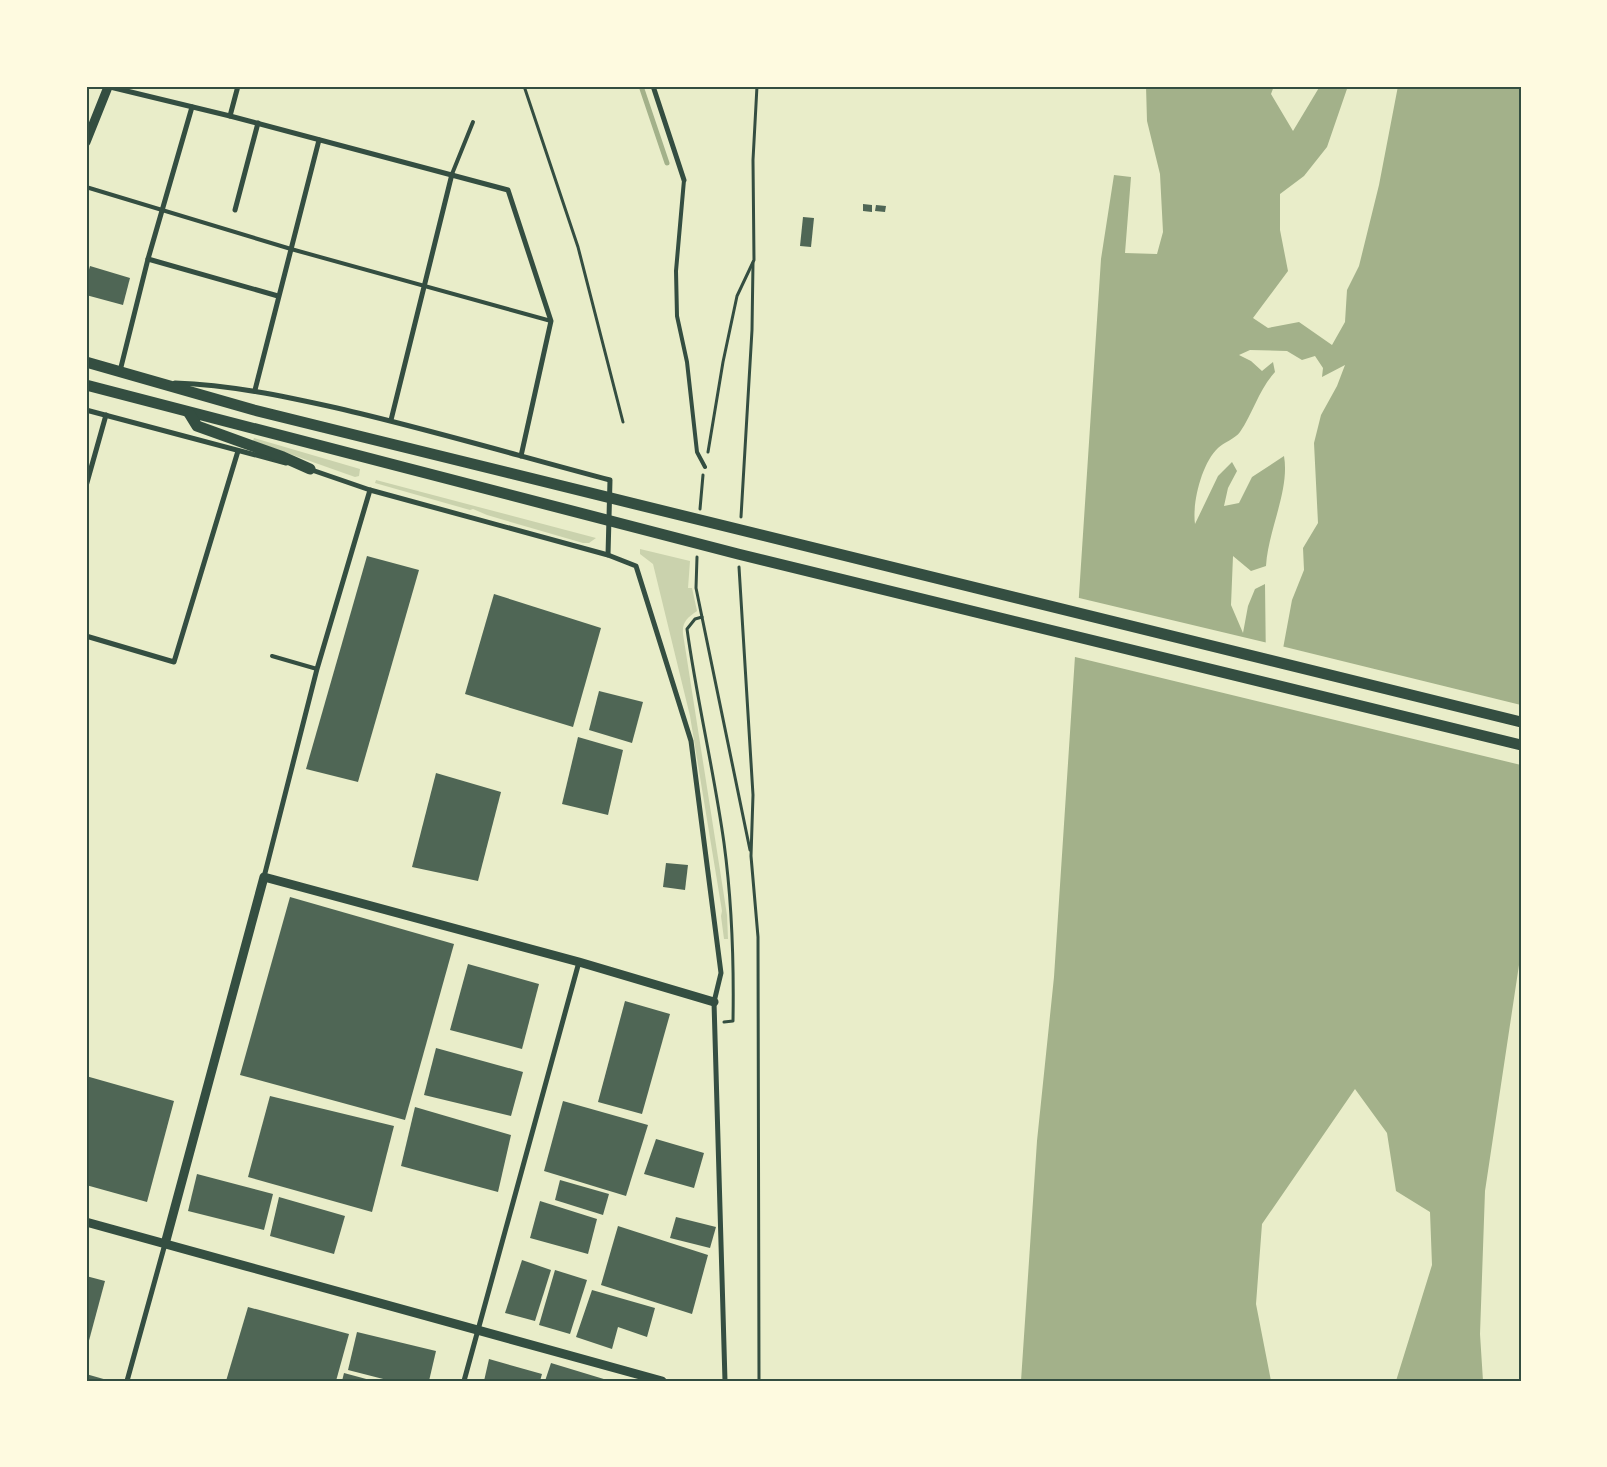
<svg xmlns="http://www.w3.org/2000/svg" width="1607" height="1467" viewBox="0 0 1607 1467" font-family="'DM Sans',sans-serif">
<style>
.green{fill:#cad2ad}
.water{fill:#a3b18a;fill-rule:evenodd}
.pier{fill:#e9edc9}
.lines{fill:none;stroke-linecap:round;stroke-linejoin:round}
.stream{stroke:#a3b18a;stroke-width:5}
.building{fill:#4f6655}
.path{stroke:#344e41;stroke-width:3}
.service{stroke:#344e41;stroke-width:4}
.minor{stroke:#344e41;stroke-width:5}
.tertiary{stroke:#344e41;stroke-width:9}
.primary{stroke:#344e41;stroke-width:11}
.neatline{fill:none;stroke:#344e41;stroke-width:2}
</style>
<rect width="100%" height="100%" fill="#e9edc9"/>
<g class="green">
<polygon points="254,438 360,469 359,476 355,477 253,441"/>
<polygon points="376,480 596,538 589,543 583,543 487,515 473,509 470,510 375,483"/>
<path d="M640 549 690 561 688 588H692L697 611C687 618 682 622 683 634L727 915 728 939H724L721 916 722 911 690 716 653 564 640 554Z"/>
</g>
<path class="water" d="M1146 86H1274L1271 94 1293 131 1320 86H1348L1327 147 1304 176 1280 194V230L1288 271 1253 318 1268 328 1299 322 1332 345 1345 322 1347 290 1359 266 1379 185 1398 86H1521V930L1519 965 1485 1191 1480 1334 1483 1381H1396L1432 1265 1430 1212 1396 1191 1387 1133 1355 1089 1262 1224 1256 1304 1271 1381H1021L1037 1141 1054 977 1101 259 1114 175 1131 177 1125 253 1157 254 1163 232 1160 174 1147 121ZM1250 350 1287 351 1302 360 1315 356 1323 368 1322 377 1345 365 1337 386 1321 415 1314 443 1318 523 1303 548 1304 570 1292 600 1277 681 1266 667 1265 584 1255 589 1248 606 1243 633 1231 605 1233 556 1251 571 1266 566C1268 530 1290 490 1284 456L1252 477 1239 503 1224 506 1228 488 1237 471 1232 462 1218 476 1195 524C1192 502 1202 463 1218 448 1224 442 1235 439 1240 432 1253 413 1259 389 1275 372L1273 362 1262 371 1251 361 1239 355Z"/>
<polygon class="pier" points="1075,597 1268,643 1268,666 1275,676 1281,646 1521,705 1521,765 1071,656"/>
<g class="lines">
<polyline class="stream" points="641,86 667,163"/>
</g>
<g class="building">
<polygon points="863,204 872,205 872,212 863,211"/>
<polygon points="876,205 886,206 885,212 875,211"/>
<polygon points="803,217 814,218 811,247 800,246"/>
<polygon points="90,266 130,278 123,305 86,295 86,281"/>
<polygon points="367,556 419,570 358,782 306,769"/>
<polygon points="494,594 601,628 573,727 465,694"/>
<polygon points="599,691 643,702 632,743 589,730"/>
<polygon points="578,737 623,750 608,815 562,804"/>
<polygon points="436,773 501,792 478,881 412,867"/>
<polygon points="666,863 688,865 685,890 663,887"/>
<polygon points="290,897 454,944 405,1120 240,1075"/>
<polygon points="468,964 539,984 522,1049 450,1030"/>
<polygon points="625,1001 670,1014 642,1114 598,1102"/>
<polygon points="436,1048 523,1072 511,1116 424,1095"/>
<polygon points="86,1076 174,1101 147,1202 86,1185"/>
<polygon points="270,1096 394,1126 372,1212 248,1177"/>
<polygon points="563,1101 648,1125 626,1196 544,1171"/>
<polygon points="415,1107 511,1135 498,1192 401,1166"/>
<polygon points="656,1139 704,1153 694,1188 644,1174"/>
<polygon points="197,1174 273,1194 264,1230 188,1211"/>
<polygon points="560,1180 609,1194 603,1215 555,1200"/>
<polygon points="279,1197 345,1216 334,1254 270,1236"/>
<polygon points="540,1201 597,1219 588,1254 530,1238"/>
<polygon points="676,1217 716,1227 710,1248 670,1238"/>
<polygon points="618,1226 708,1255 692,1314 601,1285"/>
<polygon points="522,1260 551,1270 535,1321 505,1313"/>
<polygon points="555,1270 587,1280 570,1334 539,1325"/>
<polygon points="86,1276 105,1281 87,1348 86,1348"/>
<polygon points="592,1290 655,1308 647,1337 618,1327 612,1349 576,1337"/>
<polygon points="248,1307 349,1334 336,1381 226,1381"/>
<polygon points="357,1332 436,1351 429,1381 391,1381 348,1370"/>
<polygon points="489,1359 542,1374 540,1381 484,1381"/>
<polygon points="551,1363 607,1380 607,1381 545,1381"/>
<polygon points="344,1373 370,1380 369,1381 342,1381"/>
<polygon points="86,1374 107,1380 107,1381 86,1381"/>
</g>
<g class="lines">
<g class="path">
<polyline points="524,86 578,247 623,422"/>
<polyline points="708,452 723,362 737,296 754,260 753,160 757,86"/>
<polyline points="700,509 703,475"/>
<polyline points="741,517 752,330 753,263"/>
<polyline points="697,557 696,588 750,850"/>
<polyline points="739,567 753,795 751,856 758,937 759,1381"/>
<path d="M702 617 695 619 687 629C697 701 714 771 724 843 732 902 734 961 733 1021L724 1022"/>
</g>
<g class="service">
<polyline points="452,174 473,122"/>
<polyline points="684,180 676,271 677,316 687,362 697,452 705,467"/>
<polyline points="86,187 291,249 551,321"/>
<polyline points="272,656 317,669"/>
</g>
<g class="minor">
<polyline points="106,86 230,116 508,190 551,321 521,456"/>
<polyline points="653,86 684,180"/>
<polyline points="230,116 238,86"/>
<polyline points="235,210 258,123"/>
<polyline points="148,259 278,296"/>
<polyline points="120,371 148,259 192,107"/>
<path d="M175 383C231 385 283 396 337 408 428 429 519 456 610 480L608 555"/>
<polyline points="255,390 319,140"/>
<polyline points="86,410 286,463"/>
<polyline points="391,420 452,174"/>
<polyline points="309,469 370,490 608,555 636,566 691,741 721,973 714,1002 725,1381"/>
<polyline points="86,486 106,415"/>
<polyline points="86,636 174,662 238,451"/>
<polyline points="264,877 317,669 370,490"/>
<polyline points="127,1381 165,1244"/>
<polyline points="464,1381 579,962"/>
</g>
<g class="tertiary">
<polyline points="86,142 108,87"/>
<polyline points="86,1222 662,1381"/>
<polyline points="165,1244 264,877 579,962 714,1002"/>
</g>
<g class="primary">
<polyline points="86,362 254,410 367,438 1521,722"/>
<polyline points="86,385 738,554 1521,745"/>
<polyline points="189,413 197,426 283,457 310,469"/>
</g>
</g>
<rect width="1607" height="1467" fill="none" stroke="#fefae0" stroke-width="175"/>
<rect x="88" y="88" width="1432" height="1292" class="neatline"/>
</svg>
